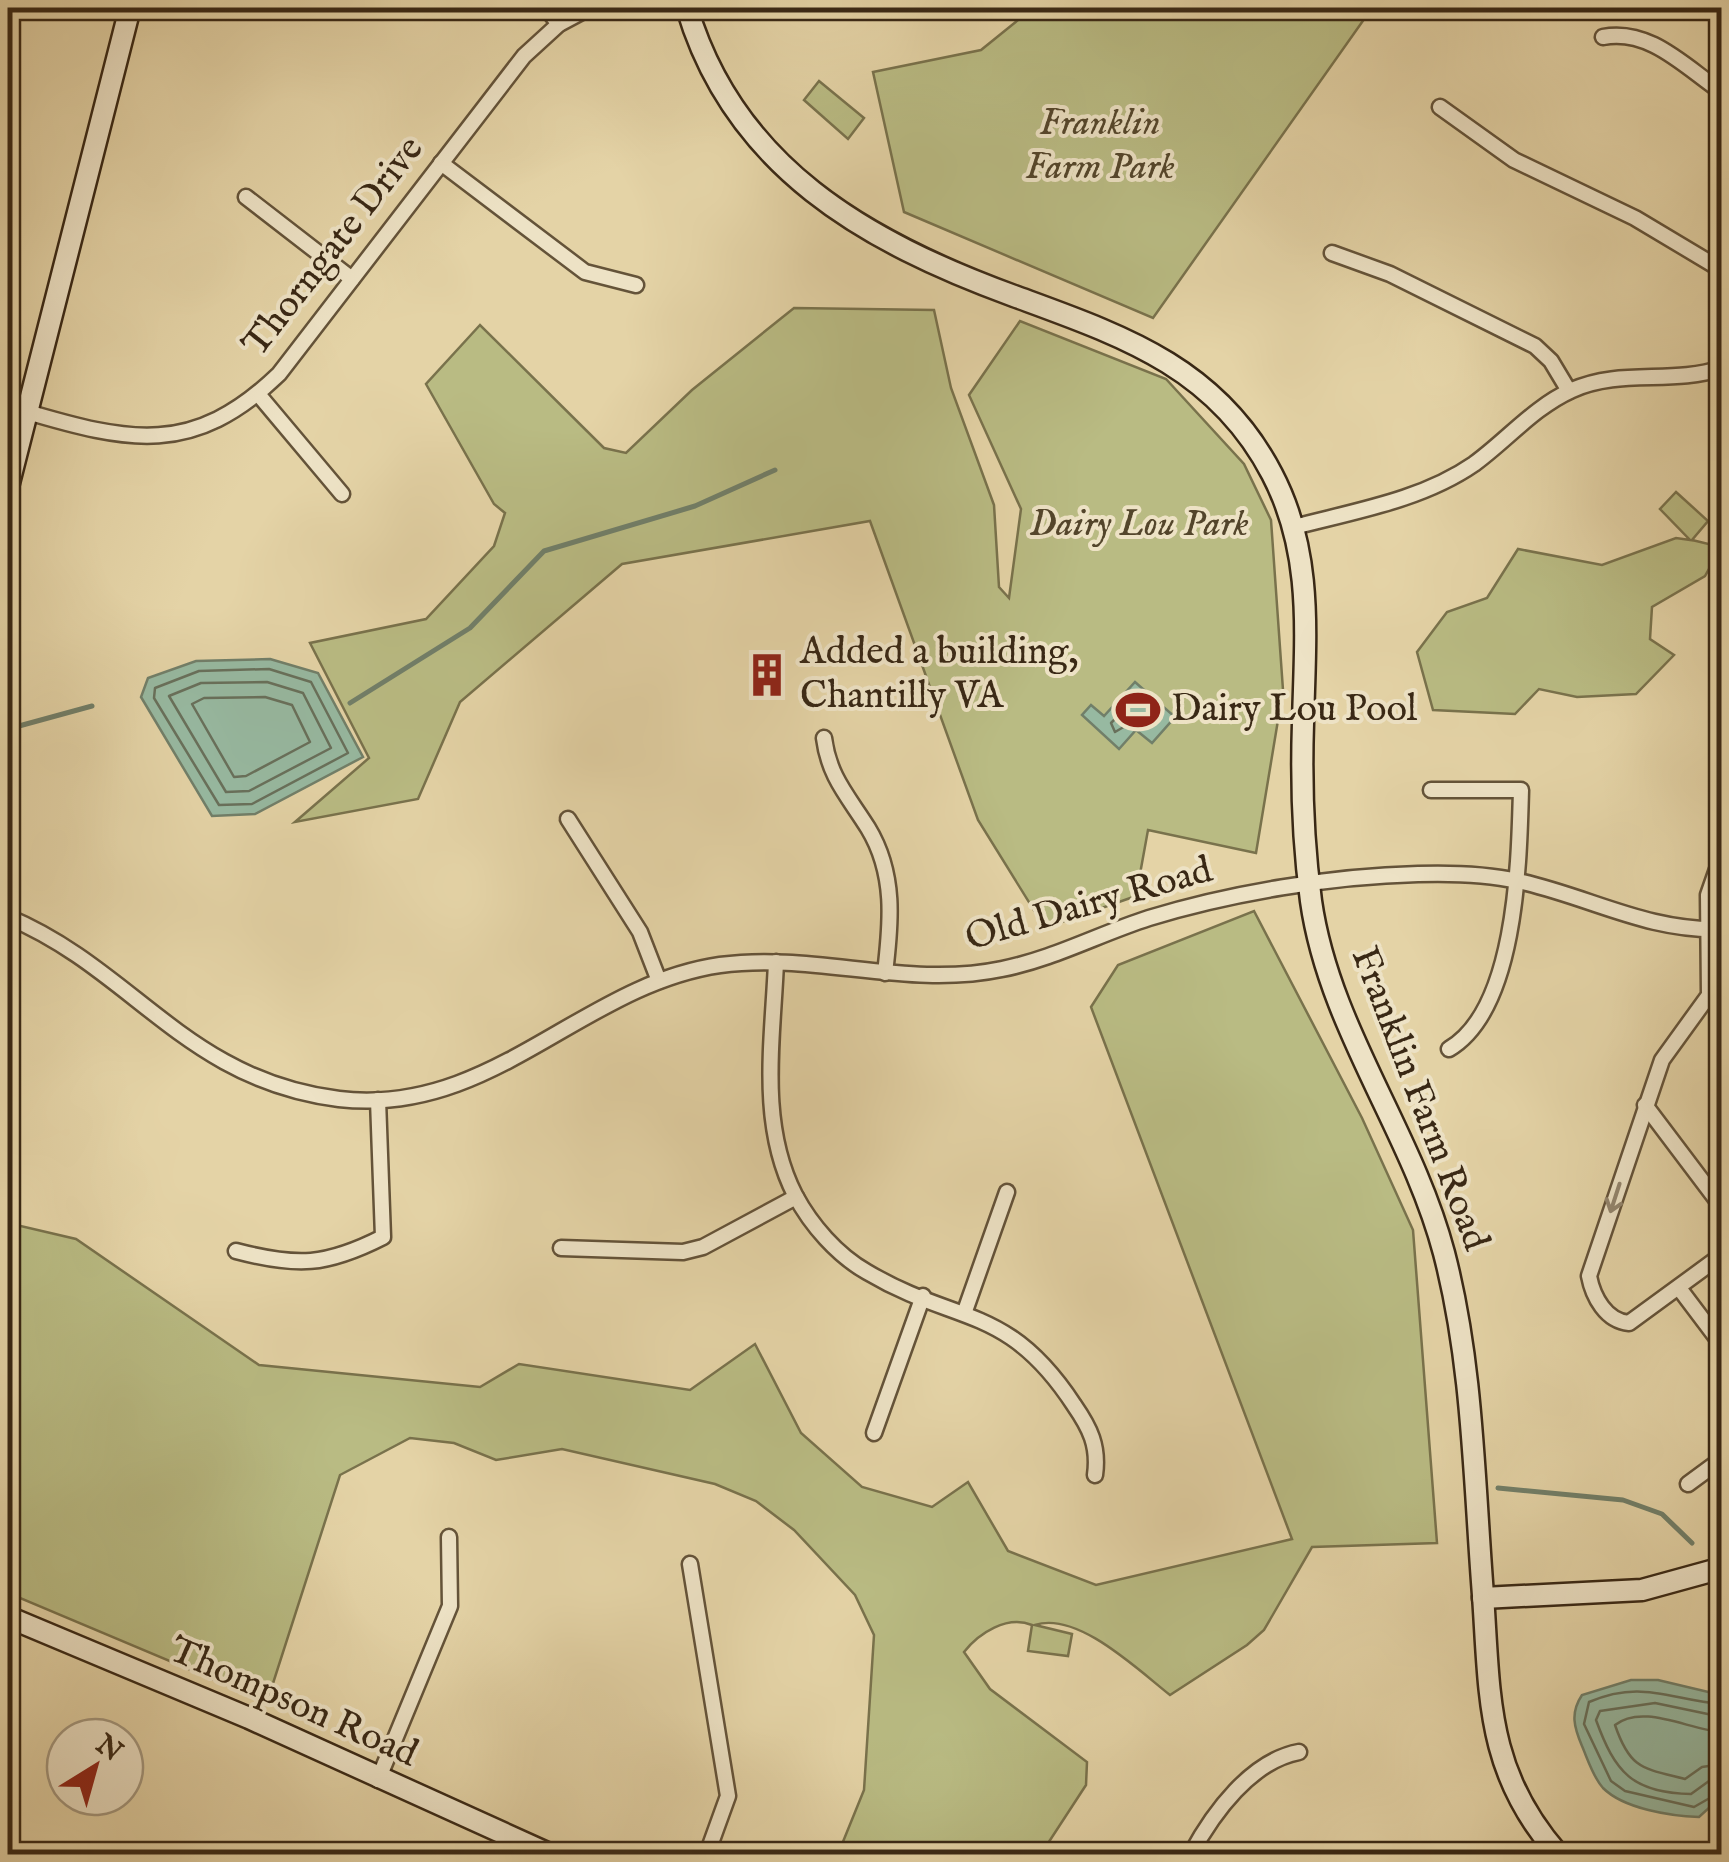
<svg xmlns="http://www.w3.org/2000/svg" width="1729" height="1862" viewBox="0 0 1729 1862" font-family="'IM FELL English',serif">
<style>
.green{fill:#b9bb83;stroke:#79724c;stroke-width:2.5}
.water{fill:#97b9a1;stroke:#717f69;stroke-width:2.5}
.lines{fill:none;stroke-linecap:round;stroke-linejoin:round}
.shore{stroke:#68705b;stroke-width:2.5}
.stream{stroke:#717f69;stroke-width:5}
.street-casing{stroke:#645339;stroke-width:19}
.secondary-casing{stroke:#392815;stroke-width:25}
.street{stroke:#ede2c5;stroke-width:14}
.secondary{stroke:#ede2c5;stroke-width:20}
.oneway{stroke:#93856d}
.labels{text-anchor:middle;dominant-baseline:central;stroke-width:8;stroke-linejoin:round;paint-order:stroke}
.park-label{font-size:38px;font-style:italic;fill:#53452b;stroke:#ede2c5}
.street-label{font-size:38px;fill:#392815;stroke:#ede2c5}
.poi-label{font-size:38px;fill:#392815;stroke:#ede2c5;text-anchor:start}
</style>
<rect width="100%" height="100%" fill="#e4d3a6"/>
<filter id="stains"><feTurbulence type="fractalNoise" baseFrequency=".002" numOctaves="4"/><feColorMatrix values="0 0 0 0 .2 0 0 0 0 .09 0 0 0 0 .02 0 0 0 .5 -.17"/></filter>
<radialGradient id="worn" r=".72"><stop offset=".6" stop-color="#630" stop-opacity="0"/><stop offset="1" stop-color="#630" stop-opacity=".3"/></radialGradient>
<g class="green">
<polygon points="1033,8 1372,8 1153,318 904,212 873,72 981,50"/>
<polygon points="819,81 864,118 848,139 804,100"/>
<polygon points="794,308 934,310 951,388 994,505 999,587 1009,598 1021,509 969,395 1020,321 1166,379 1244,464 1271,520 1283,690 1256,853 1148,830 1136,896 1045,928 978,820 870,521 622,564 460,702 418,799 295,822 369,758 310,643 426,619 494,546 505,513 494,504 426,384 480,325 604,448 626,453 692,390"/>
<polygon points="1676,492 1708,521 1692,540 1721,547 1705,576 1652,607 1650,639 1674,655 1636,694 1577,697 1539,689 1515,714 1433,710 1417,652 1447,612 1487,598 1518,549 1602,565 1676,538 1690,540 1660,509"/>
<path d="M1254 911 1362 1118 1413 1230 1437 1543 1312 1547 1264 1630 1247 1645 1170 1695C1137 1669 1077 1611 1035 1625L1072 1634 1068 1656 1028 1651 1032 1625C1007 1615 979 1633 964 1652L990 1689 1087 1762 1086 1785 1041 1854H838L864 1790 874 1635 855 1595 794 1530 756 1501 715 1484 562 1449 496 1460 454 1443 410 1438 340 1475 267 1702 8 1593V1223L76 1239 259 1365 480 1387 519 1364 690 1390 755 1344 801 1433 862 1487 932 1507 968 1482 1008 1551 1096 1585 1292 1539 1091 1007 1118 965Z"/>
</g>
<g class="water">
<polygon points="270,659 318,673 363,757 255,814 212,816 141,697 148,678 196,661"/>
<polygon points="1135,682 1175,717 1152,743 1136,730 1119,749 1082,715 1091,705 1104,716"/>
<path d="M1631 1680H1658L1721 1695V1797L1699 1817C1671 1816 1624 1809 1603 1788 1593 1777 1588 1760 1582 1746 1574 1727 1570 1713 1582 1695Z"/>
</g>
<g class="lines">
<g class="shore">
<polygon points="269,669 311,682 348,753 252,804 219,805 154,698 155,688 199,671"/>
<polygon points="267,682 303,693 331,748 249,791 226,792 169,696 201,683"/>
<polygon points="265,697 292,705 310,742 246,776 234,777 192,704 204,698"/>
<polygon points="1136,698 1158,715 1158,721 1150,727 1134,721 1115,732 1111,723"/>
<path d="M1722 1704C1670 1700 1642 1679 1589 1702L1584 1724 1611 1781 1625 1791 1694 1807 1722 1791"/>
<path d="M1722 1717 1655 1703 1600 1711 1596 1720C1615 1772 1632 1793 1691 1794L1709 1781 1722 1779"/>
<path d="M1722 1732C1689 1730 1643 1703 1615 1725 1630 1769 1642 1768 1685 1779L1702 1767 1722 1764"/>
</g>
<g class="stream">
<polyline points="8,643 16,622"/>
<polyline points="350,703 470,628 544,551 695,506 775,470"/>
<polyline points="8,729 92,706"/>
<polyline points="1498,1488 1623,1500 1662,1514 1692,1543"/>
</g>
<g class="street-casing">
<g id="street">
<polyline points="546,8 559,24"/>
<path d="M1603 37C1650 28 1685 67 1722 92"/>
<polyline points="1440,107 1514,160 1635,218 1722,270"/>
<polyline points="441,163 585,272 636,285"/>
<polyline points="246,197 352,279"/>
<polyline points="1332,253 1390,274 1535,346 1551,361 1569,391"/>
<polyline points="258,394 342,494"/>
<path d="M24 411C129 442 193 457 279 374L524 56 559 24 589 8"/>
<path d="M1294 527C1355 511 1422 500 1474 464 1507 440 1534 407 1572 390 1621 368 1672 385 1722 368"/>
<path d="M824 738C829 777 848 796 868 828 896 874 891 923 885 973"/>
<path d="M1431 790H1521C1519 860 1517 1009 1449 1049"/>
<polyline points="568,819 640,932 659,981"/>
<path d="M1722 855 1708 895 1709 995 1662 1060 1589 1276C1593 1297 1606 1321 1629 1323L1722 1255"/>
<path d="M8 917C134 970 186 1080 339 1099 492 1117 581 985 720 965 815 952 907 989 1002 969 1053 959 1099 934 1149 918 1230 893 1333 876 1418 874 1451 873 1486 874 1518 881 1588 896 1648 932 1722 929"/>
<path d="M776 962C773 1039 758 1123 795 1195 811 1225 837 1255 867 1272 956 1325 1007 1303 1074 1405 1090 1428 1099 1446 1095 1475"/>
<polyline points="1645,1105 1722,1207"/>
<polyline points="561,1248 683,1252 703,1247 796,1197"/>
<path d="M236 1251C297 1267 326 1266 383 1237L378 1100"/>
<polyline points="1679,1288 1722,1345"/>
<polyline points="965,1311 1007,1192"/>
<polyline points="874,1433 923,1296"/>
<polyline points="1688,1484 1722,1459"/>
<polyline points="690,1564 728,1796 707,1854"/>
<polyline points="378,1780 450,1606 449,1537"/>
<path d="M1191 1854C1213 1813 1251 1761 1299 1752"/>
</g>
</g>
<g class="secondary-casing">
<g id="secondary">
<path d="M687 8C734 167 866 242 1014 296 1120 335 1216 366 1272 474 1314 554 1305 636 1303 723 1301 783 1303 842 1311 901 1329 1028 1412 1131 1444 1253 1473 1364 1474 1481 1483 1595 1490 1697 1486 1772 1558 1854"/>
<polyline points="8,487 130,8"/>
<polyline points="1483,1598 1642,1590 1722,1568"/>
<polyline points="8,1617 249,1718 549,1854"/>
</g>
</g>
<use href="#street" class="street"/>
<use href="#secondary" class="secondary"/>
</g>
<defs><path id="oneway-shaft" d="M-6 0H5M1.5-3L5.5 0L1.5 3" fill="none" stroke-width="1.6" stroke-linecap="round" stroke-linejoin="round" transform="scale(2.5)"/></defs>
<use class="oneway" href="#oneway-shaft" transform="translate(1615 1198) rotate(108)"/>
<defs>
<g id="building-bare" transform="scale(3.45)"><path d="M-4-6H4V6H1V3H-1V6H-4ZM-2.5-4.3h1.7v1.8h-1.7ZM.8-4.3h1.7v1.8H.8ZM-2.5-1h1.7V.8h-1.7ZM.8-1h1.7V.8H.8Z" fill="#8f2418" stroke="#ede2c5" stroke-width="2.5" paint-order="stroke"/></g>
<g id="stadium-bare" transform="scale(3.45)"><path d="M0-5a6.5 5 0 1 0 0 10a6.5 5 0 1 0 0-10ZM-3.5-1.8h7v3.6h-7Z" fill="#8f2418" stroke="#ede2c5" stroke-width="2.5" paint-order="stroke"/></g>
</defs>
<g fill-rule="evenodd">
<use href="#building-bare" x="767" y="675"/>
<use href="#stadium-bare" x="1138" y="710"/>
</g>
<g class="labels">
<g class="park-label">
<text x="1100" y="124">Franklin<tspan x="1100" dy="44">Farm Park</tspan></text>
<text x="1139" y="525">Dairy Lou Park</text>
</g>
<g class="street-label">
<text transform="translate(334 247) rotate(-52)">Thorngate Drive</text>
<text transform="translate(1089 905) rotate(-16)">Old Dairy Road</text>
<text transform="translate(1419 1099) rotate(69)">Franklin Farm Road</text>
<text transform="translate(293 1703) rotate(24)">Thompson Road</text>
</g>
<g class="poi-label">
<text x="800" y="653">Added a building,<tspan x="800" dy="44">Chantilly VA</tspan></text>
<text x="1171" y="710">Dairy Lou Pool</text>
</g>
</g>
<rect width="1729" height="1862" fill="none" stroke="#e4d3a6" stroke-width="40"/>
<rect x="10" y="10" width="1709" height="1842" fill="none" stroke="#392815" stroke-width="5"/>
<rect x="20" y="20" width="1689" height="1822" fill="none" stroke="#392815" stroke-width="2.5"/>
<g transform="translate(95 1767) rotate(37)"><circle r="48" fill="#ede2c5" stroke="#a5987f" stroke-width="2.5"/>
<path d="M0-8L18 38L0 25L-18 38Z" fill="#8f2418"/>
<text y="-15" font-size="28" font-weight="bold" text-anchor="middle" fill="#392815">N</text>
</g>
<rect width="100%" height="100%" filter="url(#stains)"/>
<rect width="100%" height="100%" fill="url(#worn)"/>
</svg>
